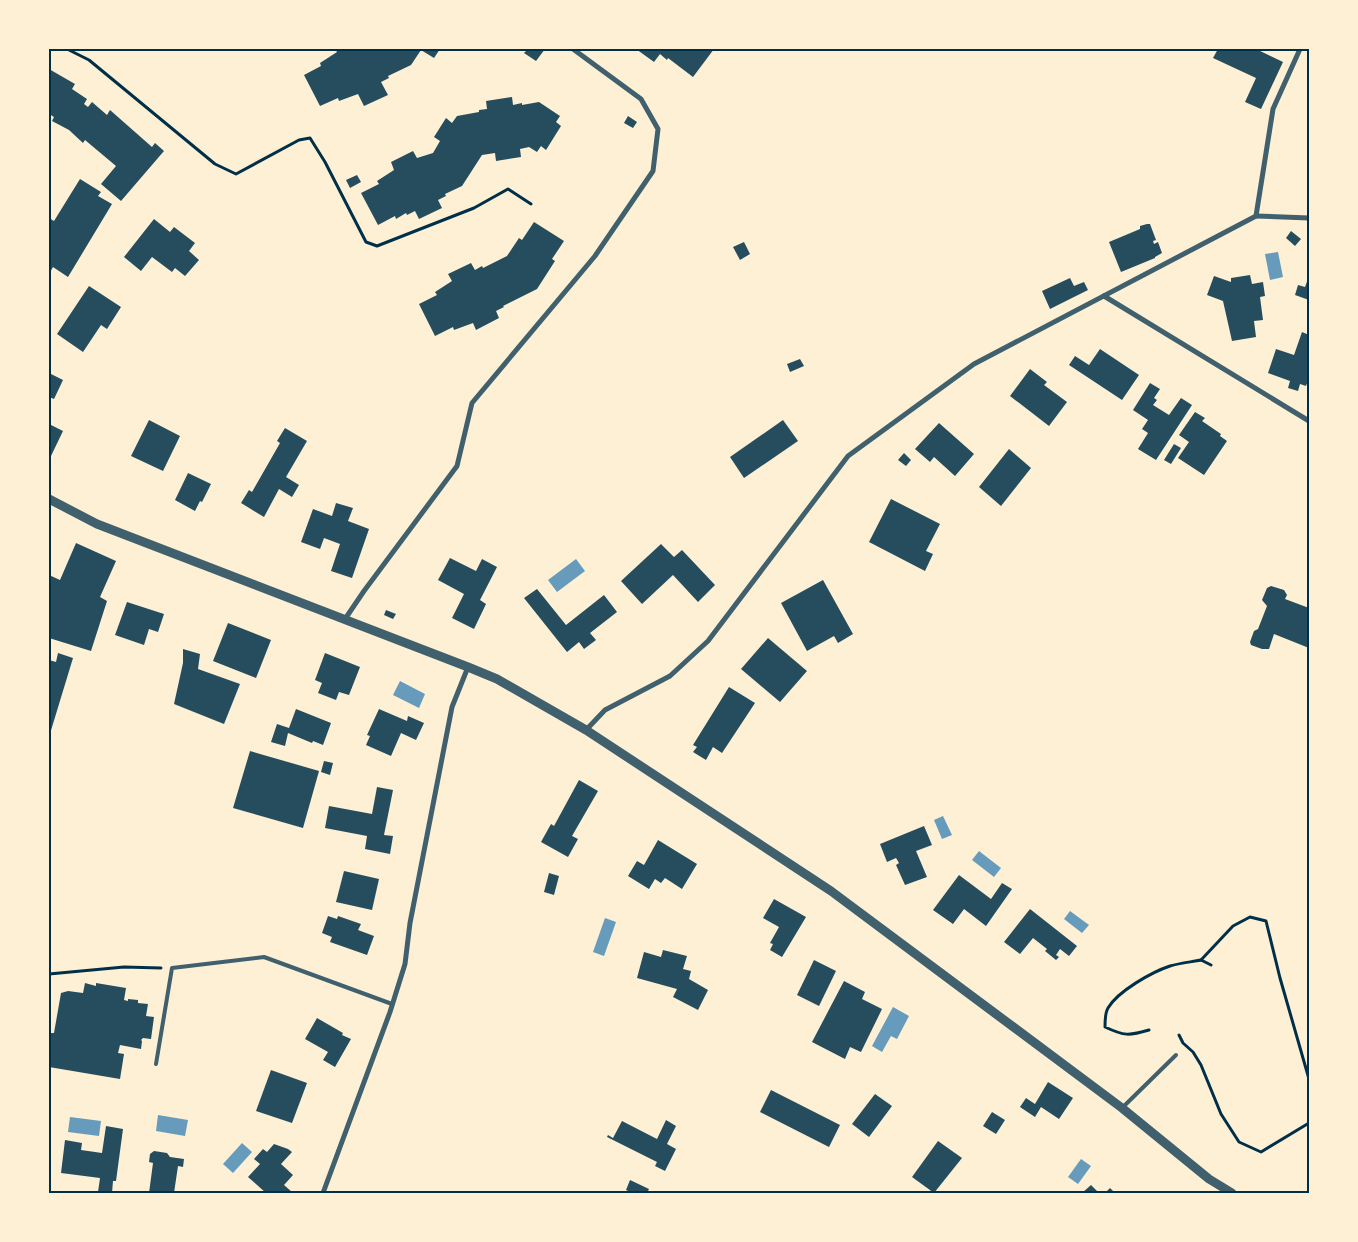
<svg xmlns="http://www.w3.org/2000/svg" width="1358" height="1242" viewBox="0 0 1358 1242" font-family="'Playfair Display',serif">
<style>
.water{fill:#669bbc}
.building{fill:#264d5e}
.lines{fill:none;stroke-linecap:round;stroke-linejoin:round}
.path{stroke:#003049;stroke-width:3}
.service{stroke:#3f606c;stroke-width:4}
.minor{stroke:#3f606c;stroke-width:5}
.tertiary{stroke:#3f606c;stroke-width:9}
.neatline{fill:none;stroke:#003049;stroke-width:2}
</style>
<rect width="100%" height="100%" fill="#fdf0d5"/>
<g class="water">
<polygon points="1278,252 1283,277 1270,280 1265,254"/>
<polygon points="576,559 585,571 557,592 548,580"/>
<polygon points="400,681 425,694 419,708 393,695"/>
<polygon points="943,816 952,835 942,839 934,820"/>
<polygon points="979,851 1001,868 994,877 972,860"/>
<polygon points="1070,911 1089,925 1082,933 1064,919"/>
<polygon points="605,918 616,922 604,956 593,952"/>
<polygon points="893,1007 909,1016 897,1039 891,1036 882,1052 872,1046"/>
<polygon points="158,1115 188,1120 185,1136 156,1131"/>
<polygon points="70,1117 101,1121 99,1136 68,1132"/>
<polygon points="242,1143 252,1152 233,1173 223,1164"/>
<polygon points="1081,1159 1091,1166 1078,1184 1068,1177"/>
</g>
<g class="building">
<polygon points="335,49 440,49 434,58 421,50 411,65 388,76 389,78 381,82 388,95 364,106 358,94 339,101 338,98 320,106 304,75 321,66 320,63 337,52"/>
<polygon points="528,49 545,49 536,61 524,53"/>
<polygon points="636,49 714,49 693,77 668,58 667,60 660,54 654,62"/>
<polygon points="1218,49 1256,49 1283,62 1261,109 1245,102 1256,78 1213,58"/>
<polygon points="49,69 75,84 72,89 87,99 84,104 88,107 92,102 107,115 110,110 152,147 155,143 164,151 121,201 101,184 116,166 85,140 83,143 69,130 52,121 54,117 49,114"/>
<polygon points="512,97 513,105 522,103 522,105 539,102 560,116 556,122 561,126 546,150 541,146 537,152 529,147 520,149 521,157 496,161 495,153 482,155 462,186 445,194 446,196 438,200 442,208 419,219 415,211 407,215 406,213 396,219 395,216 378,225 361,193 379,184 377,181 394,170 391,162 413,151 417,158 433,153 440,141 434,137 446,118 452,123 457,116 479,112 479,110 487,109 486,101"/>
<polygon points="628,116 637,122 633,128 624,123"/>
<polygon points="357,175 361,182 350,188 346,180"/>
<polygon points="80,179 101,192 98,196 112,204 68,277 53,267 49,274 49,218 54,221"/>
<polygon points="154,219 170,232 174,227 195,243 189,251 199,260 185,276 175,268 172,272 152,257 141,271 124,257"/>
<polygon points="534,222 564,241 552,259 555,261 537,289 503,306 504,307 496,311 499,318 476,330 473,323 454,330 453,327 435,336 419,304 437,295 435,292 452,281 448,274 471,263 475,270 482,266 483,268 507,256 519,238 522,240"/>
<polygon points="1147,224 1150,224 1156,240 1153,241 1154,244 1158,242 1162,253 1155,257 1155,258 1121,272 1109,242 1140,229 1140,226"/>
<polygon points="1291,231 1301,239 1295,246 1286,238"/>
<polygon points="744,242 750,254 740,260 733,247"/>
<polygon points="1250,275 1252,284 1263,282 1265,296 1260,297 1263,320 1254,321 1256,337 1232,341 1223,301 1207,295 1214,276 1231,282 1231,278"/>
<polygon points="1309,276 1309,300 1295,295 1298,285 1305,287"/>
<polygon points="1070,278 1074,286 1084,282 1088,290 1050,309 1042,291"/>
<polygon points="89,286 121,307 107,329 101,325 83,352 57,334"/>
<polygon points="1302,332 1309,335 1309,378 1306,386 1300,384 1298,391 1288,388 1290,381 1268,373 1276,349 1294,355"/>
<polygon points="1100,349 1139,375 1122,400 1069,365 1075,356 1089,365"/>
<polygon points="800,359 804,366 790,372 787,364"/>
<polygon points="1030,369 1047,382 1044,385 1067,402 1049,426 1010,396"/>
<polygon points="49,373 63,380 54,399 49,397"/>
<polygon points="1150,383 1160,389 1154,398 1157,400 1153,405 1169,415 1181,398 1192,405 1156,460 1138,449 1148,433 1142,429 1148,420 1133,410"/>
<polygon points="1195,412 1205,418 1202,421 1221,434 1220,436 1227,441 1204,475 1178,458 1189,442 1179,435"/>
<polygon points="149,420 180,436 163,471 131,456"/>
<polygon points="783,420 798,441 744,478 730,457"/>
<polygon points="939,423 974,454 955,476 934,457 930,462 915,449"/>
<polygon points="49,424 63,431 51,456 49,455"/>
<polygon points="285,428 307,441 286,477 299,485 292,497 279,489 264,517 241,503 249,490 252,492 280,443 277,441"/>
<polygon points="1174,444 1181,448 1171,464 1164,460"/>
<polygon points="1009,449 1031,468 1001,506 979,487"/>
<polygon points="904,453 911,460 906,466 898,460"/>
<polygon points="188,473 211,484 202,502 200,501 195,511 175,500"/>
<polygon points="891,499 940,524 926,551 933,554 925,571 869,542"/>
<polygon points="336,503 353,508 348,521 369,529 352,578 331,571 340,544 324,538 320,549 301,542 313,509 332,516"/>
<polygon points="76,543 116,561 100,597 107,601 91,651 49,638 49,575 60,580"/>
<polygon points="661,544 674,557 682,550 715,585 698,602 673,575 642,604 621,581"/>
<polygon points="450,558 476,571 482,559 497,567 480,600 486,604 474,629 452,618 464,594 438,580"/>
<polygon points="823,580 853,634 838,643 834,636 807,651 781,603"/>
<polygon points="1271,586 1284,590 1287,595 1285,599 1309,608 1309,648 1274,634 1269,649 1262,649 1251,645 1250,642 1254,631 1258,629 1267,606 1262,600 1267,588"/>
<polygon points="537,589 566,625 604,595 617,612 590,633 596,640 584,649 579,642 567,652 524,598"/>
<polygon points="127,602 164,614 158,632 149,629 144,645 115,635"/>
<polygon points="386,610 396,614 393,619 384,615"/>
<polygon points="228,623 271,640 256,678 213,661"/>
<polygon points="768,638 807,671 780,702 741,669"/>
<polygon points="183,649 200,654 198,669 240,684 224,724 174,704 183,663"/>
<polygon points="58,653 73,658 49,737 49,660 56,662"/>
<polygon points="325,653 360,667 349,695 339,692 336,700 318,693 322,683 315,680"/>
<polygon points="729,687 755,703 722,753 713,747 706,760 693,752 697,747 693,745"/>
<polygon points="296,709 331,723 323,745 313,741 312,743 288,733 285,746 271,742 277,724 289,728"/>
<polygon points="379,709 407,721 408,716 424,723 416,740 401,733 391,756 366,745 370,736 367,735"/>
<polygon points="250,751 319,771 303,828 233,808"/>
<polygon points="324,761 333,763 330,775 321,772"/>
<polygon points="579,780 598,791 572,836 578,839 568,857 541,842 551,824 554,826"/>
<polygon points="377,787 393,790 384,835 393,836 390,854 365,849 367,836 325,828 329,806 372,814"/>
<polygon points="924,826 932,845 916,851 927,877 905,885 896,865 899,863 896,858 887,862 880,844"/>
<polygon points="658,840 697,864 682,889 665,878 661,883 655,879 649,889 628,876 637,861 644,865"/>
<polygon points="344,871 379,879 372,910 336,902"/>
<polygon points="549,873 559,876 554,895 544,892"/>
<polygon points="959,875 991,899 1002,883 1012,889 986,926 964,909 953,924 933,910"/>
<polygon points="774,899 806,917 782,957 770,950 773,944 770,943 779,927 763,918"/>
<polygon points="1030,909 1077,946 1069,956 1060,949 1056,955 1059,957 1056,960 1045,951 1047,949 1033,938 1020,954 1004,942"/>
<polygon points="328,916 337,919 338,916 361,924 358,930 374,936 367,955 330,942 332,937 322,933"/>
<polygon points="663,950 687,956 683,969 691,971 689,979 708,990 698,1010 673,997 677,989 637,978 644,952 661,957"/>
<polygon points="814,960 836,971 819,1006 797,995"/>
<polygon points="844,981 865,992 862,999 882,1009 861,1052 850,1047 845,1059 812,1042"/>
<polygon points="85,983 96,986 96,983 126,988 124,1000 128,1001 128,999 138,1000 138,1003 148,1004 146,1016 154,1017 151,1039 143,1038 141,1040 142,1041 141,1049 120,1045 118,1053 124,1054 120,1079 49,1067 49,1034 50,1033 54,1033 61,993 68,991 83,993"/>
<polygon points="317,1018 343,1033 342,1035 351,1039 335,1067 323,1060 328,1052 305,1039"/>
<polygon points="271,1070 307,1083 292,1123 256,1111"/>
<polygon points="1048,1082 1073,1098 1059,1119 1041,1107 1035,1117 1020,1107 1026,1098 1035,1104"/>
<polygon points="771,1090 840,1125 829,1147 760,1112"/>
<polygon points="875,1094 892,1106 869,1137 852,1124"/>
<polygon points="992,1112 1005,1120 996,1134 983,1126"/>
<polygon points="666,1120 676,1126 667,1144 676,1149 665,1171 655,1166 657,1162 607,1137 608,1135 613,1138 622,1121 657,1139"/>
<polygon points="106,1126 123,1129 116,1181 113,1181 112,1193 98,1192 100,1178 61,1173 65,1140 82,1143 81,1150 102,1153"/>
<polygon points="938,1141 962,1158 934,1193 912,1177"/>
<polygon points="274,1144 288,1149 292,1152 281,1164 293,1175 284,1185 292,1192 290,1193 266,1193 248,1177 260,1164 254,1159 263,1149 267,1152"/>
<polygon points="154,1151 167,1153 170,1157 184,1159 183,1167 178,1166 174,1193 149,1193 153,1163 149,1162 150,1154"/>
<polygon points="630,1180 649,1189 647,1193 632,1193 626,1190"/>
<polygon points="1091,1185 1099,1193 1082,1193"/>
<polygon points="1110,1188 1115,1193 1105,1193"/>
</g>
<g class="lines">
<g class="path">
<polyline points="67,49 89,60 215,164 236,174 299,140 310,138 325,162 366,242 377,246 474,208 508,189 531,204"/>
<polyline points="1201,960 1233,926 1250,917 1266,921 1280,978 1309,1079"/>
<polyline points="49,974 124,967 161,968"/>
<path d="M1149 1030C1129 1036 1124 1036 1105 1027 1105 1020 1105 1013 1108 1008 1118 991 1152 972 1170 966 1180 963 1191 962 1201 960L1211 965"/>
<polyline points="1179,1035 1183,1043 1193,1052 1201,1065 1221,1114 1239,1142 1261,1152 1309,1123"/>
<polyline points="1308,1193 1309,1192"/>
</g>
<g class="service">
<polyline points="156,1064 172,968 264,957 392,1004"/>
<polyline points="1122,1108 1176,1055"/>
</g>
<g class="minor">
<polyline points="1256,216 1309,218"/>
<polyline points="1104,296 1309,421"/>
<polyline points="345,619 364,591 457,466 472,403 595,256 653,171 658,129 641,99 573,49"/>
<polyline points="586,730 605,710 670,676 708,641 848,456 974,364 1256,216 1273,109 1300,49"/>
<polyline points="323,1193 390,1012 405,964 410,923 452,707 468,667"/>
</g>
<polyline class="tertiary" points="49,499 97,524 468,667 497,679 586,730 831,891 1122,1108 1209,1179 1232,1193"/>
</g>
<rect width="1358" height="1242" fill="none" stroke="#fdf0d5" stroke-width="100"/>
<rect x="50" y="50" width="1258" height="1142" class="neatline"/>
</svg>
